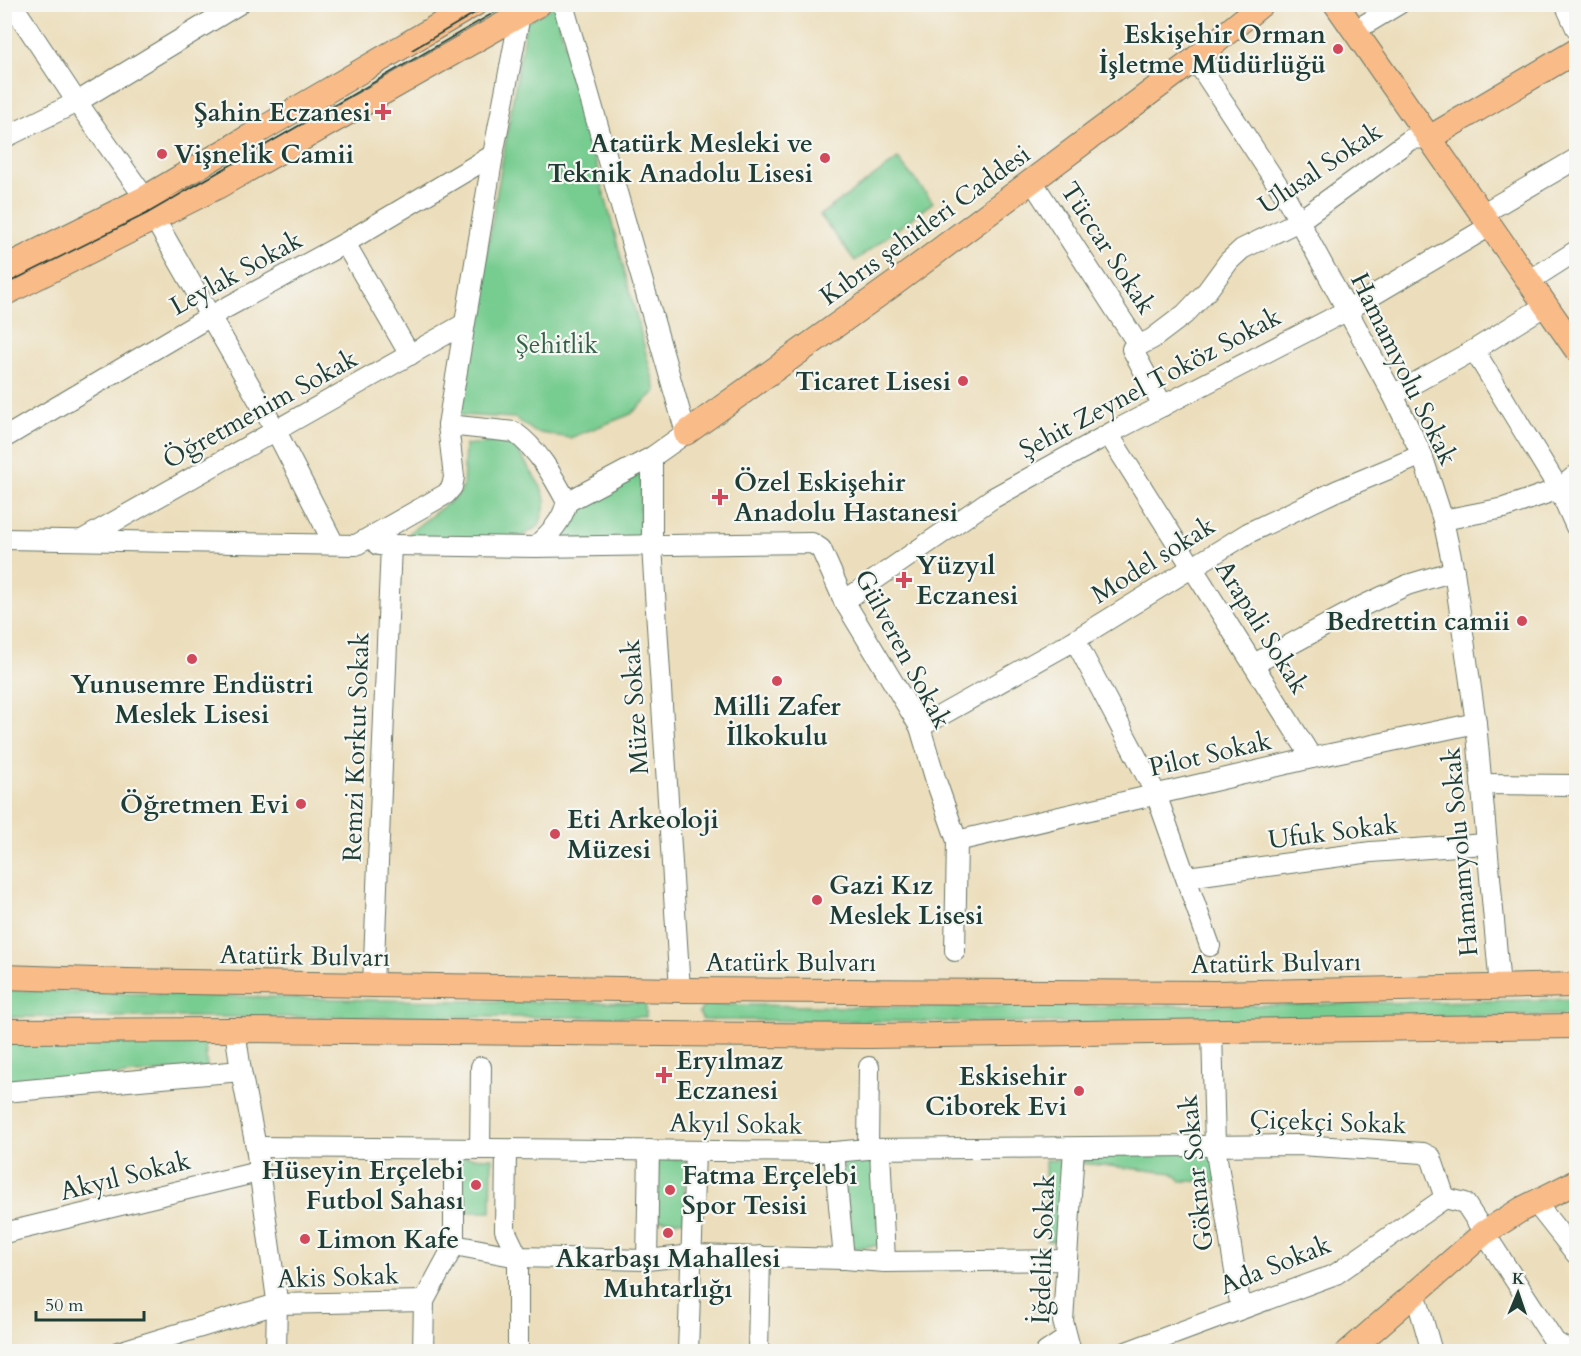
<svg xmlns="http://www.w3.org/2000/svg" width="1581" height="1356" viewBox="0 0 1581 1356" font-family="Cardo,serif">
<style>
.green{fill:#77cc90;stroke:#4b8462;stroke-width:1.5}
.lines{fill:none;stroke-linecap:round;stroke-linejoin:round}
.minor-casing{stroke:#677564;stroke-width:22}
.major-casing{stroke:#677564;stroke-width:26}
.minor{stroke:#fff;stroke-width:20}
.major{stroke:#f9bc89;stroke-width:24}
.tram{stroke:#1f3d34;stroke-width:1.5}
.poi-dot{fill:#d1495b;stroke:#f6f6f2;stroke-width:2}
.labels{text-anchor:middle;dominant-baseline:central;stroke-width:4.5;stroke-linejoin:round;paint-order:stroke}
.poi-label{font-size:26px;font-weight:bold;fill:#1f3d34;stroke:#f6f6f2;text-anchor:end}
.street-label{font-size:26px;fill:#1f3d34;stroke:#f6f6f2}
.park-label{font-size:26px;fill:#35614b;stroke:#f6f6f2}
</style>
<rect width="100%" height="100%" fill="#f6f6f2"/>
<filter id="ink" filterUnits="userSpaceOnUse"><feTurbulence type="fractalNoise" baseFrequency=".0167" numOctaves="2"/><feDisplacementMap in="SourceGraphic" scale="12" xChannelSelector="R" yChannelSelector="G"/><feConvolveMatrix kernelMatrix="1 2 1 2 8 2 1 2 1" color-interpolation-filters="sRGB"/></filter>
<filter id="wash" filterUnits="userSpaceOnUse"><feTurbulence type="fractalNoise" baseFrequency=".008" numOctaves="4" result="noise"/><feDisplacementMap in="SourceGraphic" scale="24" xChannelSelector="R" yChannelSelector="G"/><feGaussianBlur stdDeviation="1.35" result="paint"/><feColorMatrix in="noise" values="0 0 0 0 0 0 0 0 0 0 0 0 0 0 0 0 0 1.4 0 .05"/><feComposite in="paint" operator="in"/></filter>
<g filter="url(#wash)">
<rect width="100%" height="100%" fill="#ecdebc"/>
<g class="green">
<polygon points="555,6 656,391 631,414 570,438 535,432 515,418 459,415 526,22"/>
<polygon points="898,159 933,202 855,261 820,215"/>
<polygon points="495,442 513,446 520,454 541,487 546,502 539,526 517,539 411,538 410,532 457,496 463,488 465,445"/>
<polygon points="642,473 638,542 560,540 574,514 577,505"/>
<polygon points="5,990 374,1000 646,1003 646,1017 5,1017"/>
<polygon points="1576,999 1576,1015 1097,1023 703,1020 699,1013 705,1004 851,1007 1278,1005"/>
<polygon points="4,1042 205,1042 207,1068 5,1085"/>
<polygon points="1215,1146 1221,1182 1181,1181 1173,1173 1073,1162 1074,1148"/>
<polygon points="842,1155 873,1155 880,1245 849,1249"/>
<polygon points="460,1157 492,1158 491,1212 459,1212"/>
<polygon points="656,1158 685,1159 684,1221 654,1220"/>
<polygon points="1045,1160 1064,1160 1058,1241 1047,1241"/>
</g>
</g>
<g filter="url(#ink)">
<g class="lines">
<g class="minor-casing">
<g id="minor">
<polyline points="12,4 77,102 145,198"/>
<polyline points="563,4 686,433 652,457 567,502"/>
<polyline points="1565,4 1576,28"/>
<polyline points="1354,31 1399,4"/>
<polyline points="1195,59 1287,199 1393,395 1422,455 1443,520 1454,571 1476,723 1500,987"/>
<polyline points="4,138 77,102 239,4"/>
<polyline points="1032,181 1139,346"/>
<polyline points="1482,214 1576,159"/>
<polyline points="154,218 276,431 334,544"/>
<polyline points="345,243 410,355"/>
<polyline points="1529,281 1576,251"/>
<polyline points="1474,350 1559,489 1576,527"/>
<polyline points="1393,395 1474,350 1546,305"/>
<polyline points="1163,406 1132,349 1152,339 1185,314 1207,291 1229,261 1242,249 1299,221 1411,139 1429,138"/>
<path d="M448 425 514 432C538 449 553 476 567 502 562 522 550 533 535 547"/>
<polyline points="1109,435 1312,758"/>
<polyline points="4,438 209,317 345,243 493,155"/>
<polyline points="652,457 652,546 680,990"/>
<polyline points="1443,520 1504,508 1559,489 1576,475"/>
<polyline points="4,539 356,545 446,494 452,487 454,477 448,425 493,155 520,15 516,4"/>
<polyline points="82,540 464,324"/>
<polyline points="391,545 535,547 812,543 821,549 844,601 920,727 936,781 957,841 955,951"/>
<polyline points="844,601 993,498 1116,430 1348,310 1490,226"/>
<polyline points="1075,640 1156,794 1210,946"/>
<polyline points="1254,664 1356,609 1407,585 1454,571"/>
<polyline points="920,727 1075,640 1248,533 1336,491 1422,455"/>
<polyline points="1481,784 1576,785"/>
<polyline points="957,841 1312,758 1476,723"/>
<polyline points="1187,877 1371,852 1486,844"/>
<polyline points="373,985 391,545 378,545"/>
<polyline points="235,1030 241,1071 256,1147 277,1300 276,1352"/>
<polyline points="1212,1031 1215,1146 1241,1309"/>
<polyline points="4,1092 241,1071"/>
<polyline points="256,1147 834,1152 868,1149 1300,1145 1423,1153 1431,1157 1445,1198"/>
<polyline points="480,1149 481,1067"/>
<polyline points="868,1149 869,1067"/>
<polyline points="880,1149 885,1262"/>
<polyline points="506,1150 505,1230 518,1257 518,1352"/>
<polyline points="834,1152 844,1259"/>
<polyline points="1535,1202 1576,1254"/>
<polyline points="4,1233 258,1172"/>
<polyline points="454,1245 518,1257 647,1260 693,1255 844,1259 885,1262 1067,1260"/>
<polyline points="647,1260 649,1150"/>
<polyline points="1415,1292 1432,1352"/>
<polyline points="118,1352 277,1304 424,1301"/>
<polyline points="423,1352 424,1301 454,1245 454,1149"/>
<polyline points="688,1352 695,1152"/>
<polyline points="758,1352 760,1256"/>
<polyline points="1046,1352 1067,1338"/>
<polyline points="1071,1352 1063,1321 1074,1148"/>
<polyline points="1126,1352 1336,1274 1445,1198 1465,1203 1555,1342 1571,1352"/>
</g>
</g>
<g class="major-casing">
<g id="major">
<polyline points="1336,4 1576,349"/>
<polyline points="1429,138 1576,51"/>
<polyline points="4,268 145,198 475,4"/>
<polyline points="4,294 217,187 539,4"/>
<polyline points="686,433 898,281 1195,59 1262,4"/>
<polyline points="4,977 126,981 680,990 1216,993 1576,985"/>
<polyline points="4,1031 235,1030 869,1036 1576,1026"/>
<polyline points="1348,1352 1484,1233 1522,1209 1576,1182"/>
</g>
</g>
<use href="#minor" class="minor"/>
<use href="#major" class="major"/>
<g class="tram">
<polyline points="412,50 490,4"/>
<polyline points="4,285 146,214 509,4"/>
</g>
</g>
</g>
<g class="poi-dot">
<circle cx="1338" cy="49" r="6"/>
<path d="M380 103h6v6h6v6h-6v6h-6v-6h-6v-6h6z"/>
<circle cx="162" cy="154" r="6"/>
<circle cx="825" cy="158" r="6"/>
<circle cx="963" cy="381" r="6"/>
<path d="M717 488h6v6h6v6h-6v6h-6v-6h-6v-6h6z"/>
<path d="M901 571h6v6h6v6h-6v6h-6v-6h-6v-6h6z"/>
<circle cx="1522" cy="621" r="6"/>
<circle cx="192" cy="659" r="6"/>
<circle cx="777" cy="681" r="6"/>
<circle cx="301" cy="804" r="6"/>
<circle cx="555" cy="834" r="6"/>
<circle cx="817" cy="900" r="6"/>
<path d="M661 1066h6v6h6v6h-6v6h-6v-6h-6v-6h6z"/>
<circle cx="1079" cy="1091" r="6"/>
<circle cx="476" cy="1185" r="6"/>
<circle cx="670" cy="1190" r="6"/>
<circle cx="668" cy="1233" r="6"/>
<circle cx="305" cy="1239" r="6"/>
</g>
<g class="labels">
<g class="poi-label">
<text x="1326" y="34">Eskişehir Orman<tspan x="1326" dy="30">İşletme Müdürlüğü</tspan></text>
<text x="371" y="112">Şahin Eczanesi</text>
<text x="813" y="143">Atatürk Mesleki ve<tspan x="813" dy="30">Teknik Anadolu Lisesi</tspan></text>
<text x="174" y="154" text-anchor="start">Vişnelik Camii</text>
<text x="951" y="381">Ticaret Lisesi</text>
<text x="734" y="482" text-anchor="start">Özel Eskişehir<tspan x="734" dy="30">Anadolu Hastanesi</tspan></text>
<text x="916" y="565" text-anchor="start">Yüzyıl<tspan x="916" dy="30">Eczanesi</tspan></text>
<text x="1510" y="621">Bedrettin camii</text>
<text x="192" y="684" text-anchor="middle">Yunusemre Endüstri<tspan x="192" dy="30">Meslek Lisesi</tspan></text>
<text x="777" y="706" text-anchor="middle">Milli Zafer<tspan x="777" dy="30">İlkokulu</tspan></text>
<text x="289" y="804">Öğretmen Evi</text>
<text x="567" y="819" text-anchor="start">Eti Arkeoloji<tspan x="567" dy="30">Müzesi</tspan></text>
<text x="829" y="885" text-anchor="start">Gazi Kız<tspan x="829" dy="30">Meslek Lisesi</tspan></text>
<text x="676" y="1060" text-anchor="start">Eryılmaz<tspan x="676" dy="30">Eczanesi</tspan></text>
<text x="1067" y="1076">Eskisehir<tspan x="1067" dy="30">Ciborek Evi</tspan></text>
<text x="464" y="1170">Hüseyin Erçelebi<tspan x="464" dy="30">Futbol Sahası</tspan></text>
<text x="682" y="1175" text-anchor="start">Fatma Erçelebi<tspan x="682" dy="30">Spor Tesisi</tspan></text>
<text x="317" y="1239" text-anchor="start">Limon Kafe</text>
<text x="668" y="1258" text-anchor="middle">Akarbaşı Mahallesi<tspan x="668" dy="30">Muhtarlığı</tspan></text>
</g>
<g class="street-label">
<text transform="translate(1320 168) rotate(-34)">Ulusal Sokak</text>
<text transform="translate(925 225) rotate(-36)">Kıbrıs şehitleri Caddesi</text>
<text transform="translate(1108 248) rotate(57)">Tüccar Sokak</text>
<text transform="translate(236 273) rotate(-29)">Leylak Sokak</text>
<text transform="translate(1404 369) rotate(64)">Hamamyolu Sokak</text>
<text transform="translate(1150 383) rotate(-28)">Şehit Zeynel Toköz Sokak</text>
<text transform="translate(260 409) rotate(-29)">Öğretmenim Sokak</text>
<text transform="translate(1153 560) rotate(-32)">Model sokak</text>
<text transform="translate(1262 627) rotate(58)">Arapali Sokak</text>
<text transform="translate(903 649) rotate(62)">Gülveren Sokak</text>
<text transform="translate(635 707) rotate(-94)">Müze Sokak</text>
<text transform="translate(356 747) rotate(-88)">Remzi Korkut Sokak</text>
<text transform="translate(1210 754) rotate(-13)">Pilot Sokak</text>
<text transform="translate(1333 832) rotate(-7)">Ufuk Sokak</text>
<text transform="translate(1460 852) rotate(-95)">Hamamyolu Sokak</text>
<text transform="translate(305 956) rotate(1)">Atatürk Bulvarı</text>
<text x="791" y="962">Atatürk Bulvarı</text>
<text transform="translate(1276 963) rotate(-1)">Atatürk Bulvarı</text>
<text transform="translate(1328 1122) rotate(2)">Çiçekçi Sokak</text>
<text transform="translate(736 1124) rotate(1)">Akyıl Sokak</text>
<text transform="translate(1196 1173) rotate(-96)">Göknar Sokak</text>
<text transform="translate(125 1176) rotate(-14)">Akyıl Sokak</text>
<text transform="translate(1043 1249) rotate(-88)">İğdelik Sokak</text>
<text transform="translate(1275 1265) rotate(-22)">Ada Sokak</text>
<text transform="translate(338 1277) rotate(-2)">Akis Sokak</text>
</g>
<g class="park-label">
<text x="557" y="344">Şehitlik</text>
</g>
</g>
<rect width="1581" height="1356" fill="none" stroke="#f6f6f2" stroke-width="24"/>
<g transform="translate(1518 1293) rotate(2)" stroke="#f6f6f2" stroke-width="4.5" paint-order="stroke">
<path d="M0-4.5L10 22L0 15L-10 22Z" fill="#1f3d34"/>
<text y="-9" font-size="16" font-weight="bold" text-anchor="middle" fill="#1f3d34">K</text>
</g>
<path d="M36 1311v9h108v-9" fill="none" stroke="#1f3d34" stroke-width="3"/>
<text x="45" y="1311" font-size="18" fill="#1f3d34" stroke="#f6f6f2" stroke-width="4.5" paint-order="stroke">50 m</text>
</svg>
